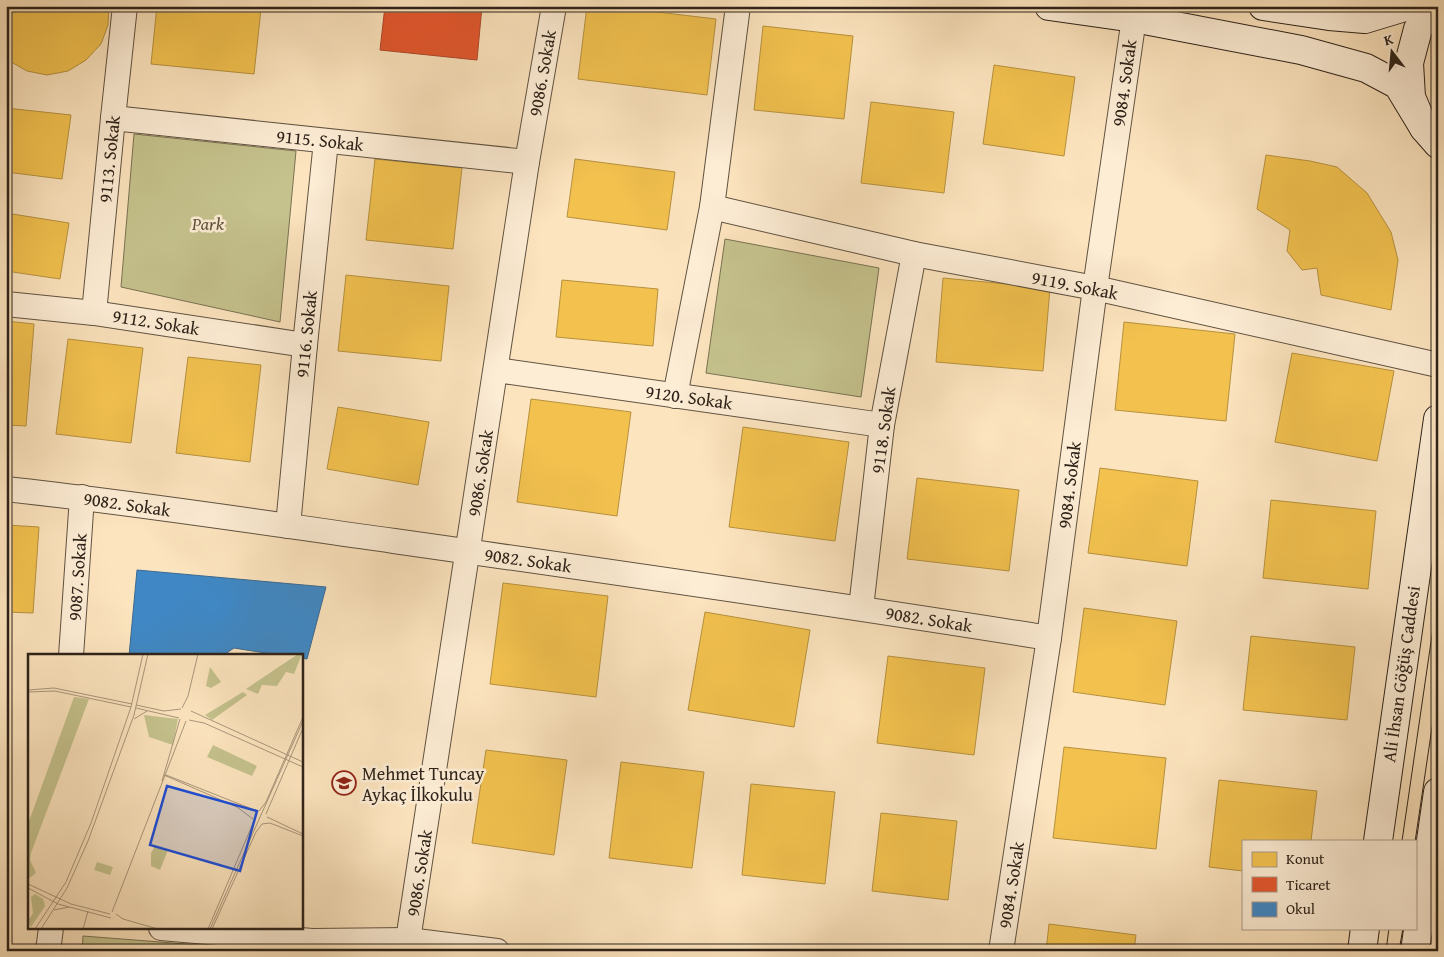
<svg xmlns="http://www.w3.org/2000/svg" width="1444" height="957" viewBox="0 0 1444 957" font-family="'Gentium Book Plus',serif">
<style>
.green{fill:#c5c28d;stroke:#797253}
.homes{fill:#f2c14e;stroke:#b7913e}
.shops{fill:#e4572e;stroke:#ad4728}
.schools{fill:#3f88c5;stroke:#3a6991}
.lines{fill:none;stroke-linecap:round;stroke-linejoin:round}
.street-casing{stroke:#615242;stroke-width:26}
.secondary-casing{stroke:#2d2219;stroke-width:30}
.street{stroke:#fdedd5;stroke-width:24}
.secondary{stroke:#fdedd5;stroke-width:28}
.tram{stroke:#2d2219;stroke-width:1}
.labels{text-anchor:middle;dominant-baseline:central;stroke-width:5;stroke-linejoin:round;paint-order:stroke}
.street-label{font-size:18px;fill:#2d2219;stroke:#fdedd5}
.park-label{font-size:18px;font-style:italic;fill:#5b523c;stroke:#fdedd5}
.poi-label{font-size:18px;fill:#2d2219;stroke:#fdedd5;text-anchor:start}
.inset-road{fill:none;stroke:#a9967c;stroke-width:1}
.view{fill:#1d4ed8;fill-opacity:0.15;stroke:#1d4ed8;stroke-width:2.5}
.inset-edge{fill:none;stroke:#2d2219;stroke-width:2.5}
</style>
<rect width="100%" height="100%" fill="#fce4be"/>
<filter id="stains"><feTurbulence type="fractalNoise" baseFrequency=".004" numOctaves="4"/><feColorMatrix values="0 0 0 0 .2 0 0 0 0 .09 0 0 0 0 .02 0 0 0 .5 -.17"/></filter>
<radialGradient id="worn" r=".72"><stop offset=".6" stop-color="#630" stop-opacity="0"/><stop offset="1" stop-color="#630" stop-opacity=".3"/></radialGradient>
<g class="green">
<polygon points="134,134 296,151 280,322 121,287"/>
<polygon points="725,239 879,268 861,397 706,373"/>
<polygon points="83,936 276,951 82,951"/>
</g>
<g class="homes">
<polygon points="6,6 109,6 108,25 101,44 86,60 68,71 47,75 27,71 6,59"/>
<polygon points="157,6 235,6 261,9 254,74 151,64"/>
<polygon points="587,6 607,6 716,19 707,95 578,79"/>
<polygon points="763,26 853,36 844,119 754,110"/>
<polygon points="994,65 1075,77 1064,156 983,144"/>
<polygon points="871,102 954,112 944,193 861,183"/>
<polygon points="6,108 71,115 62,179 6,172"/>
<polygon points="1266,155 1310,161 1337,167 1367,193 1391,232 1398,260 1391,310 1321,295 1317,268 1302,270 1287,251 1290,230 1257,209"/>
<polygon points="375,159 462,168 453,249 366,240"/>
<polygon points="575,159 675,172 667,230 567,217"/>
<polygon points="6,213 69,223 60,279 6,271"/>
<polygon points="346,275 449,286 441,361 338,351"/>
<polygon points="943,278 1050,288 1043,371 936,362"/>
<polygon points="562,280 658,289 653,346 556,337"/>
<polygon points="6,321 34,324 26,426 6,425"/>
<polygon points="1124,322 1235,334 1226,421 1115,410"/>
<polygon points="68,339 143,348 131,443 56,434"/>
<polygon points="1292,353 1394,371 1377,461 1275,442"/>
<polygon points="188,357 261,365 250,462 176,453"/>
<polygon points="531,399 631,412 617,516 517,502"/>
<polygon points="338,407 429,422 418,485 327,469"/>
<polygon points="743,427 849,442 835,541 729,527"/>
<polygon points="1100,468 1198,481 1187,566 1088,553"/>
<polygon points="917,478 1019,490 1009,571 907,559"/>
<polygon points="1271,500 1376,511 1368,589 1263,578"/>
<polygon points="6,525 39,527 33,613 6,612"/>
<polygon points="503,583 608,596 596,697 490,684"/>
<polygon points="1084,608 1177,621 1165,705 1073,692"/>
<polygon points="705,612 810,630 794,727 688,710"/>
<polygon points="1251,636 1355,647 1347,720 1243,710"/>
<polygon points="888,656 985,668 974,755 877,743"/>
<polygon points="1064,747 1166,758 1156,849 1053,838"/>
<polygon points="486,750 567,760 554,855 472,843"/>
<polygon points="621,762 704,772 692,868 609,858"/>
<polygon points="1219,780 1317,791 1311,841 1243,841 1243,871 1209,867"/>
<polygon points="751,784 835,792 825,884 742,875"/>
<polygon points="881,813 957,821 948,900 872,891"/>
<polygon points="1049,924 1136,935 1134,951 1046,951"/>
<polygon points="6,936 12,936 11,951 6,951"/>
<polygon points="1208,947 1234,951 1207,951"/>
</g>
<polygon class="shops" points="385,6 482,6 477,60 380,50"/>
<polygon class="schools" points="137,570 326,587 307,659 301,658 301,656 284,656 234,648 222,656 129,656"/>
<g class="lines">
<g class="street-casing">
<g id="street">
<polyline points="113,118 527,162"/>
<polyline points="712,207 914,254 1095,288 1438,365"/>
<polyline points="6,304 94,313 305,345"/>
<polyline points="94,313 113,118 125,6"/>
<polyline points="496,370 882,425"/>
<polyline points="675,396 712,207 738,6"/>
<path d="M6 489C136 503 265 523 394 541 613 572 831 603 1049 638"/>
<polyline points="288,526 305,345 326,141"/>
<polyline points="861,608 882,425 914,254"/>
<polyline points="71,656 82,497"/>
<polyline points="161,928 312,941 408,940 497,951"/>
<polyline points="408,940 527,162 554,6"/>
<polyline points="48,951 51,928"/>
<polyline points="1001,951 1049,638 1095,288 1134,18"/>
</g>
</g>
<g class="secondary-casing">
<g id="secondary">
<polyline points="1049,6 1134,18 1301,50 1366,68 1398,85 1424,128"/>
<polyline points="1263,6 1329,16 1365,19 1408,6"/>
<polyline points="1434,6 1418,29 1409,63 1411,97 1424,128 1438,144"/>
<polyline points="1378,841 1438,419"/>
<polyline points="1362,951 1365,928"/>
<polyline points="1415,951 1438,792"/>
</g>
</g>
<use href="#street" class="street"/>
<use href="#secondary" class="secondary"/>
<g class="tram">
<polyline points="1402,841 1438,594"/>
<polyline points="1415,842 1438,687"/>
<polyline points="1386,951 1389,928"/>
<polyline points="1399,951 1403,928"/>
</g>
</g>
<defs>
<g id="school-ring" transform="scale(1.25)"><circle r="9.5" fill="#fdedd5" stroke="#8f2418" stroke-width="1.5"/><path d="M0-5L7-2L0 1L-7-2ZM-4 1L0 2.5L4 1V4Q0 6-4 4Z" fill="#8f2418"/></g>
</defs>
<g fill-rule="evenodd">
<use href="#school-ring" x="344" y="783"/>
</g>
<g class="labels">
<g class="street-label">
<text transform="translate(542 73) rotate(-80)">9086. Sokak</text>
<text transform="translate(1124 83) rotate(-82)">9084. Sokak</text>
<text transform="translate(320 140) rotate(6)">9115. Sokak</text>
<text transform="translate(109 159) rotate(-84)">9113. Sokak</text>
<text transform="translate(1075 285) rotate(11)">9119. Sokak</text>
<text transform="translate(156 322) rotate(9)">9112. Sokak</text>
<text transform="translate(306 334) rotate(-84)">9116. Sokak</text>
<text transform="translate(689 397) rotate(8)">9120. Sokak</text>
<text transform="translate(883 430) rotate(-82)">9118. Sokak</text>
<text transform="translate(480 473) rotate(-81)">9086. Sokak</text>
<text transform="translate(1069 485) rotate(-83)">9084. Sokak</text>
<text transform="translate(127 504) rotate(8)">9082. Sokak</text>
<text transform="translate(528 560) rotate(8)">9082. Sokak</text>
<text transform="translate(77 577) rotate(-86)">9087. Sokak</text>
<text transform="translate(929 619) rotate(9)">9082. Sokak</text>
<text transform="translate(1401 674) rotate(-82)">Ali İhsan Göğüş Caddesi</text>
<text transform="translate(419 873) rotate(-81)">9086. Sokak</text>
<text transform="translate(1011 885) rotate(-81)">9084. Sokak</text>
</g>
<g class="park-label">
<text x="208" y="223">Park</text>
</g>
<g class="poi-label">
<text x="362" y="773">Mehmet Tuncay<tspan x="362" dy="21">Aykaç İlkokulu</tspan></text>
</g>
</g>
<g transform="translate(28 654)">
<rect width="275" height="275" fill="#fce4be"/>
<path d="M270 0H274L266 20 258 18 249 32 234 31 230 40 218 35ZM182 13 193 28 183 34 178 32ZM215 38 219 41 184 66 177 61ZM46 43 61 45 3 199 2 206 8 219 0 225V170ZM116 61 150 65 145 91 121 83ZM185 91 229 112 224 122 179 103ZM127 192 140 196 132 216 123 212V199ZM69 208 85 213 82 221 66 216ZM7 240 15 245 17 252 3 273 0 267 5 259 3 243Z" fill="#c5c28d"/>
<path class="inset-road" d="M0 36 26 34 104 50M0 38 27 37 103 53M108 51 136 57 153 55M108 54 151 64M154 54 160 42 170 0M163 57 275 108M106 65 119 57M161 66 176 69 275 113M136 121 209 153 225 165M138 121 229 157M134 127 152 65M231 157 238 148 275 63M238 160 275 74M239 163 275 180M234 170 242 169 275 182M0 230 43 250 82 260M0 234 30 250 83 264M26 256 41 253M84 258 158 67M88 260 95 265 130 275M7 275 38 228 63 169 103 53 115 0M13 275 39 234 60 187 106 61 120 0M55 275 60 257M180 275 226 167M182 275 275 67M184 275 228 178 234 170"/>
<path class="view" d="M139 132 229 157 212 217 122 191Z"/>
<rect width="275" height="275" class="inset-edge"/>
</g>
<rect width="1444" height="957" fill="none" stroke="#fce4be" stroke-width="25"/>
<rect x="8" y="8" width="1429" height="942" fill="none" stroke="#2d2219" stroke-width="2.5"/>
<rect x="12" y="12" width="1419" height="932" fill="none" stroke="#2d2219"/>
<rect x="1242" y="840" width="175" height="90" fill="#fdedd5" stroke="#aa9c8a"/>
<rect x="1252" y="852" width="25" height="15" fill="#f2c14e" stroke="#aa9c8a"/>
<text x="1286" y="864" font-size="15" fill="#2d2219">Konut</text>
<rect x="1252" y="877" width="25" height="15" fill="#e4572e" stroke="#aa9c8a"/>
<text x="1286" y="890" font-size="15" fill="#2d2219">Ticaret</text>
<rect x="1252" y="902" width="25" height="15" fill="#3f88c5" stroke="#aa9c8a"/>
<text x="1286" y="914" font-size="15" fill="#2d2219">Okul</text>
<g transform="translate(1392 52) rotate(344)" stroke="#fdedd5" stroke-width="4" paint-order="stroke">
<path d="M0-4L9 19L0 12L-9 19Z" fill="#2d2219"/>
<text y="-8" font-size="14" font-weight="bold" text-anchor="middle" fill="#2d2219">K</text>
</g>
<rect width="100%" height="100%" filter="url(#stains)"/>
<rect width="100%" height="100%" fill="url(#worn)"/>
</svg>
